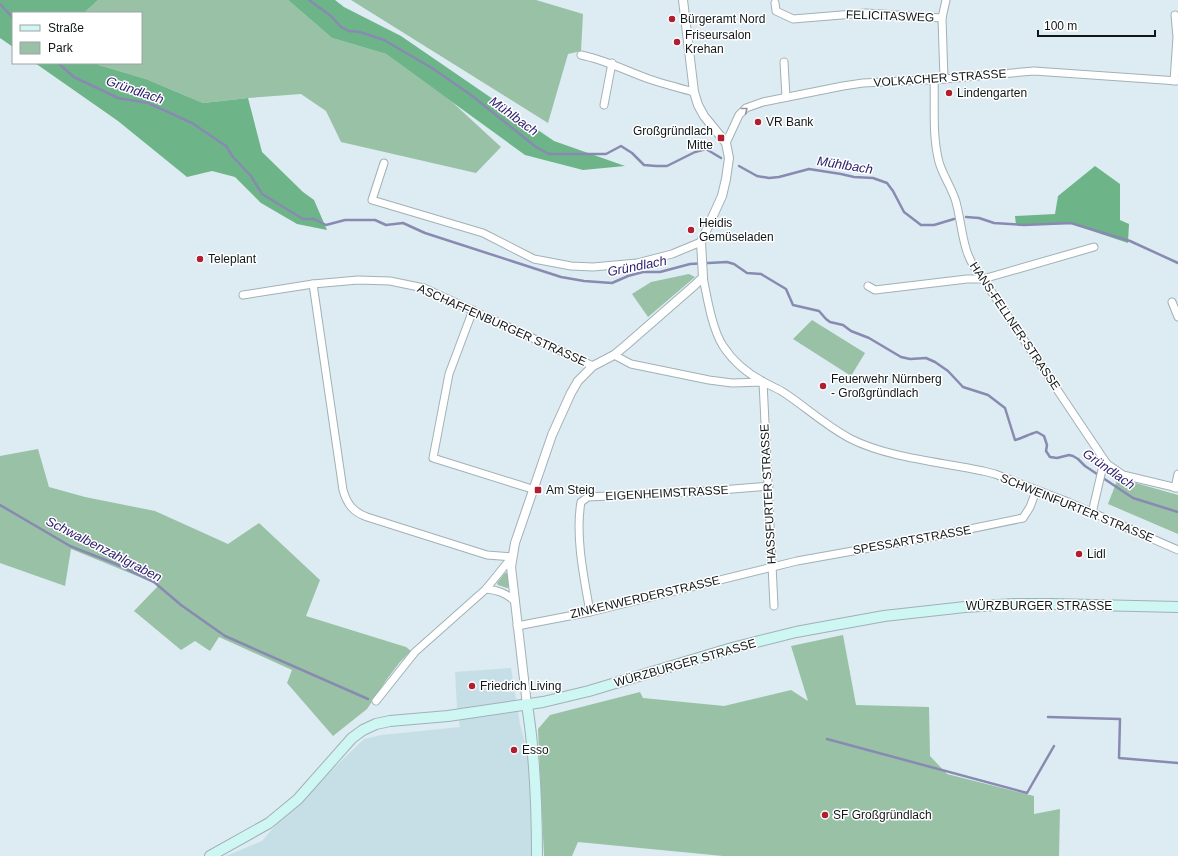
<svg xmlns="http://www.w3.org/2000/svg" width="1178" height="856" viewBox="0 0 1178 856" font-family="Helvetica,sans-serif">
<style>
.built{fill:#c6dfe7}
.green{fill:#98c1a6}
.forest{fill:#6db588}
.lines{fill:none;stroke-linecap:round;stroke-linejoin:round}
.stream{stroke:#898ab2;stroke-width:2.5}
.minor-casing{stroke:#a1b1b6;stroke-width:9}
.tertiary-casing{stroke:#a1b1b6;stroke-width:10}
.secondary-casing{stroke:#a1b1b6;stroke-width:12}
.minor{stroke:#fff;stroke-width:7}
.tertiary{stroke:#fff;stroke-width:8}
.secondary{stroke:#cef6f3;stroke-width:10}
.oneway{stroke:#949798}
.poi-dot{fill:#b11e30;stroke:#fff;stroke-width:1.5}
.labels{text-anchor:middle;dominant-baseline:central;stroke-width:3;stroke-linejoin:round;paint-order:stroke}
.street-label{font-size:12px;fill:#111719;stroke:#fff}
.poi-label{font-size:12px;fill:#111719;stroke:#fff;text-anchor:start}
.water-label{font-size:13px;font-style:italic;fill:#2f216f;stroke:#fff}
</style>
<rect width="100%" height="100%" fill="#dcecf2"/>
<polygon class="built" points="511,668 520,724 529,758 533,856 226,856 262,841 281,819 364,739 381,735 460,727 457,708 455,672"/>
<g class="green">
<polygon points="98,0 288,0 332,38 386,54 451,101 501,147 476,173 341,142 326,111 301,94 248,98 203,103 146,79 99,65 96,63 141,63 141,13 84,13"/>
<polygon points="351,0 536,0 583,14 581,51 568,54 548,123"/>
<polygon points="689,274 695,277 648,317 632,294 651,282"/>
<polygon points="812,320 865,353 851,376 793,339"/>
<polygon points="38,449 49,487 85,497 155,511 228,544 259,523 320,580 306,616 406,647 411,651 400,662 387,679 367,709 333,736 287,683 292,670 219,637 210,651 195,641 181,650 134,611 159,585 71,549 65,586 0,563 0,456"/>
<polygon points="1118,478 1178,495 1178,534 1108,504"/>
<polygon points="505,573 508,573 509,587 507,588 498,585 497,583"/>
<polygon points="843,635 856,705 929,707 930,756 947,774 1034,796 1034,814 1060,809 1059,856 723,856 578,842 572,856 544,856 538,729 550,715 640,692 643,698 724,706 791,690 808,701 791,646"/>
</g>
<g class="forest">
<polygon points="0,0 98,0 84,13 13,13 13,47 0,38"/>
<polygon points="288,0 335,0 344,7 401,36 554,141 625,166 583,170 525,155 386,54 332,38"/>
<polygon points="35,63 96,63 99,65 146,79 203,103 248,98 262,152 303,192 314,200 327,230 297,224 261,203 235,177 212,171 187,177 118,121"/>
<polygon points="1095,166 1120,184 1120,220 1129,224 1128,243 1071,224 1016,225 1015,216 1055,214 1058,196"/>
</g>
<g class="lines">
<g class="stream">
<polyline points="309,0 331,16 341,27 349,31 360,32 384,40 432,68 471,95 536,147 549,154 606,154 621,146 632,153 644,165 656,166 667,166 695,152 706,149 721,158"/>
<polyline points="0,4 13,18"/>
<path d="M58 63 74 77 118 98 148 103 192 123 226 146 233 157 251 176 262 194 303 219H314L326 225 345 220H375L386 225 403 223 425 233 561 277 584 281 612 283 628 276 643 272H660L690 264 727 262 734 264 747 273 761 274 786 289 793 305 819 311 826 319 830 322 843 325 851 331 869 338 901 357 910 359 926 358 935 362 948 371 963 387 988 395 1005 408 1015 440C1023 438 1029 434 1037 432L1044 436 1047 445 1046 451 1050 457 1057 458 1069 455 1073 456 1078 459 1085 466 1133 498 1178 512"/>
<polyline points="739,166 757,176 769,178 779,177 809,169 841,174 854,177 873,178 887,183 893,191 904,212 921,225 934,225 954,219"/>
<polyline points="966,217 979,218 994,223 1024,225 1071,223 1130,241 1178,263"/>
<polyline points="0,505 70,546 116,564 154,582 181,605 225,636 368,699"/>
<polyline points="1048,717 1120,719 1119,758 1178,763"/>
<polyline points="827,739 1027,793 1054,746"/>
</g>
<g class="minor-casing">
<g id="minor">
<polyline points="775,3 776,11 793,19 866,13 942,18"/>
<path d="M581 55C606 60 626 71 649 79 664 84 679 88 694 92"/>
<polyline points="784,62 786,97"/>
<polyline points="944,79 942,18 946,0"/>
<path d="M934 80C935 108 932 135 939 162 943 176 952 188 956 202 964 232 961 254 983 279L1107 464 1123 475 1178 488"/>
<polyline points="1174,81 1177,37 1175,15"/>
<polyline points="604,105 612,63"/>
<polyline points="726,143 739,115 746,108 763,102 843,86 863,83 944,79 1034,71 1178,81"/>
<polyline points="384,163 372,200 483,233 534,259 571,266 593,267 637,263 672,254 701,242"/>
<path d="M703 277C707 297 712 329 723 346 733 361 748 374 764 382 770 386 777 388 783 392 806 407 826 426 851 439 889 458 941 462 983 471L995 474 1068 502 1178 550"/>
<path d="M313 284 343 490C347 504 353 512 367 517L487 555 512 557"/>
<polyline points="868,286 875,290 967,279 983,279 1094,247"/>
<polyline points="243,295 313,284 358,280 390,281 424,288 593,366"/>
<polyline points="1172,302 1178,317"/>
<polyline points="473,310 449,374 433,458 532,489"/>
<polyline points="614,355 631,364 709,380 732,383 763,382 774,606"/>
<polyline points="1175,488 1178,474"/>
<polyline points="1092,513 1102,470 1107,464"/>
<path d="M486 589C498 590 505 593 515 601"/>
<path d="M590 612C584 578 575 536 581 502L588 497 708 491 769 486"/>
<polyline points="517,626 590,612 797,561 931,537 1023,518 1030,507 1036,491"/>
<polyline points="376,701 415,652 486,589 512,557"/>
</g>
</g>
<g class="tertiary-casing">
<polyline id="tertiary" points="527,705 511,567 515,543 552,435 571,393 578,381 593,366 614,355 625,346 696,284 703,277 701,242 722,196 726,179 729,158 726,143 704,116 698,105 694,92 683,0"/>
</g>
<g class="secondary-casing">
<g id="secondary">
<path d="M527 705C535 755 537 805 537 856"/>
<polyline points="210,856 269,823 298,799 352,738 363,730 376,724 390,721 448,716 543,702 589,691 732,648 796,632 884,616 965,607 1014,604 1051,604 1178,607"/>
</g>
</g>
<use href="#minor" class="minor"/>
<use href="#tertiary" class="tertiary"/>
<use href="#secondary" class="secondary"/>
</g>
<defs><path id="oneway-chevron" d="M-2-3.5L2.5 0L-2 3.5" fill="none" stroke-width="1.6" stroke-linecap="round" stroke-linejoin="round"/></defs>
<use class="oneway" href="#oneway-chevron" transform="translate(745 110) rotate(-38)"/>
<g class="poi-dot">
<circle cx="672" cy="19" r="4"/>
<circle cx="677" cy="42" r="4"/>
<circle cx="949" cy="93" r="4"/>
<circle cx="758" cy="122" r="4"/>
<rect x="717" y="134" width="8" height="8" rx="2"/>
<circle cx="691" cy="230" r="4"/>
<circle cx="200" cy="259" r="4"/>
<circle cx="823" cy="386" r="4"/>
<rect x="534" y="486" width="8" height="8" rx="2"/>
<circle cx="1079" cy="554" r="4"/>
<circle cx="472" cy="686" r="4"/>
<circle cx="514" cy="750" r="4"/>
<circle cx="825" cy="815" r="4"/>
</g>
<g class="labels">
<g class="street-label">
<text transform="translate(890 16) rotate(2)">FELICITASWEG</text>
<text transform="translate(940 78) rotate(-4)">VOLKACHER STRASSE</text>
<text transform="translate(502 325) rotate(24)">ASCHAFFENBURGER STRASSE</text>
<text transform="translate(1015 326) rotate(56)">HANS-FELLNER-STRASSE</text>
<text transform="translate(667 493) rotate(-3)">EIGENHEIMSTRASSE</text>
<text transform="translate(768 494) rotate(-93)">HASSFURTER STRASSE</text>
<text transform="translate(1077 508) rotate(22)">SCHWEINFURTER STRASSE</text>
<text transform="translate(912 540) rotate(-10)">SPESSARTSTRASSE</text>
<text transform="translate(645 597) rotate(-13)">ZINKENWERDERSTRASSE</text>
<text x="1039" y="606">WÜRZBURGER STRASSE</text>
<text transform="translate(685 663) rotate(-16)">WÜRZBURGER STRASSE</text>
</g>
<g class="poi-label">
<text x="680" y="19">Bürgeramt Nord</text>
<text x="685" y="35">Friseursalon<tspan x="685" dy="14">Krehan</tspan></text>
<text x="957" y="93">Lindengarten</text>
<text x="766" y="122">VR Bank</text>
<text x="713" y="131" text-anchor="end">Großgründlach<tspan x="713" dy="14">Mitte</tspan></text>
<text x="699" y="223">Heidis<tspan x="699" dy="14">Gemüseladen</tspan></text>
<text x="208" y="259">Teleplant</text>
<text x="831" y="379">Feuerwehr Nürnberg<tspan x="831" dy="14">- Großgründlach</tspan></text>
<text x="546" y="490">Am Steig</text>
<text x="1087" y="554">Lidl</text>
<text x="480" y="686">Friedrich Living</text>
<text x="522" y="750">Esso</text>
<text x="833" y="815">SF Großgründlach</text>
</g>
<g class="water-label">
<text transform="translate(135 90) rotate(19)">Gründlach</text>
<text transform="translate(514 116) rotate(36)">Mühlbach</text>
<text transform="translate(845 165) rotate(9)">Mühlbach</text>
<text transform="translate(637 266) rotate(-11)">Gründlach</text>
<text transform="translate(1109 469) rotate(35)">Gründlach</text>
<text transform="translate(104 549) rotate(27)">Schwalbenzahlgraben</text>
</g>
</g>
<rect x="12" y="12" width="130" height="52" fill="#ffffff" stroke="#a0a2a3"/>
<rect x="20" y="25" width="20" height="6" fill="#cef6f3" stroke="#a0a2a3"/>
<text x="48" y="32" font-size="12" fill="#111719">Straße</text>
<rect x="20" y="42" width="20" height="12" fill="#98c1a6" stroke="#a0a2a3"/>
<text x="48" y="52" font-size="12" fill="#111719">Park</text>
<path d="M1038 30v6h117v-6" fill="none" stroke="#111719" stroke-width="2"/>
<text x="1044" y="30" font-size="12" fill="#111719" stroke="#ffffff" stroke-width="3" paint-order="stroke">100 m</text>
</svg>
